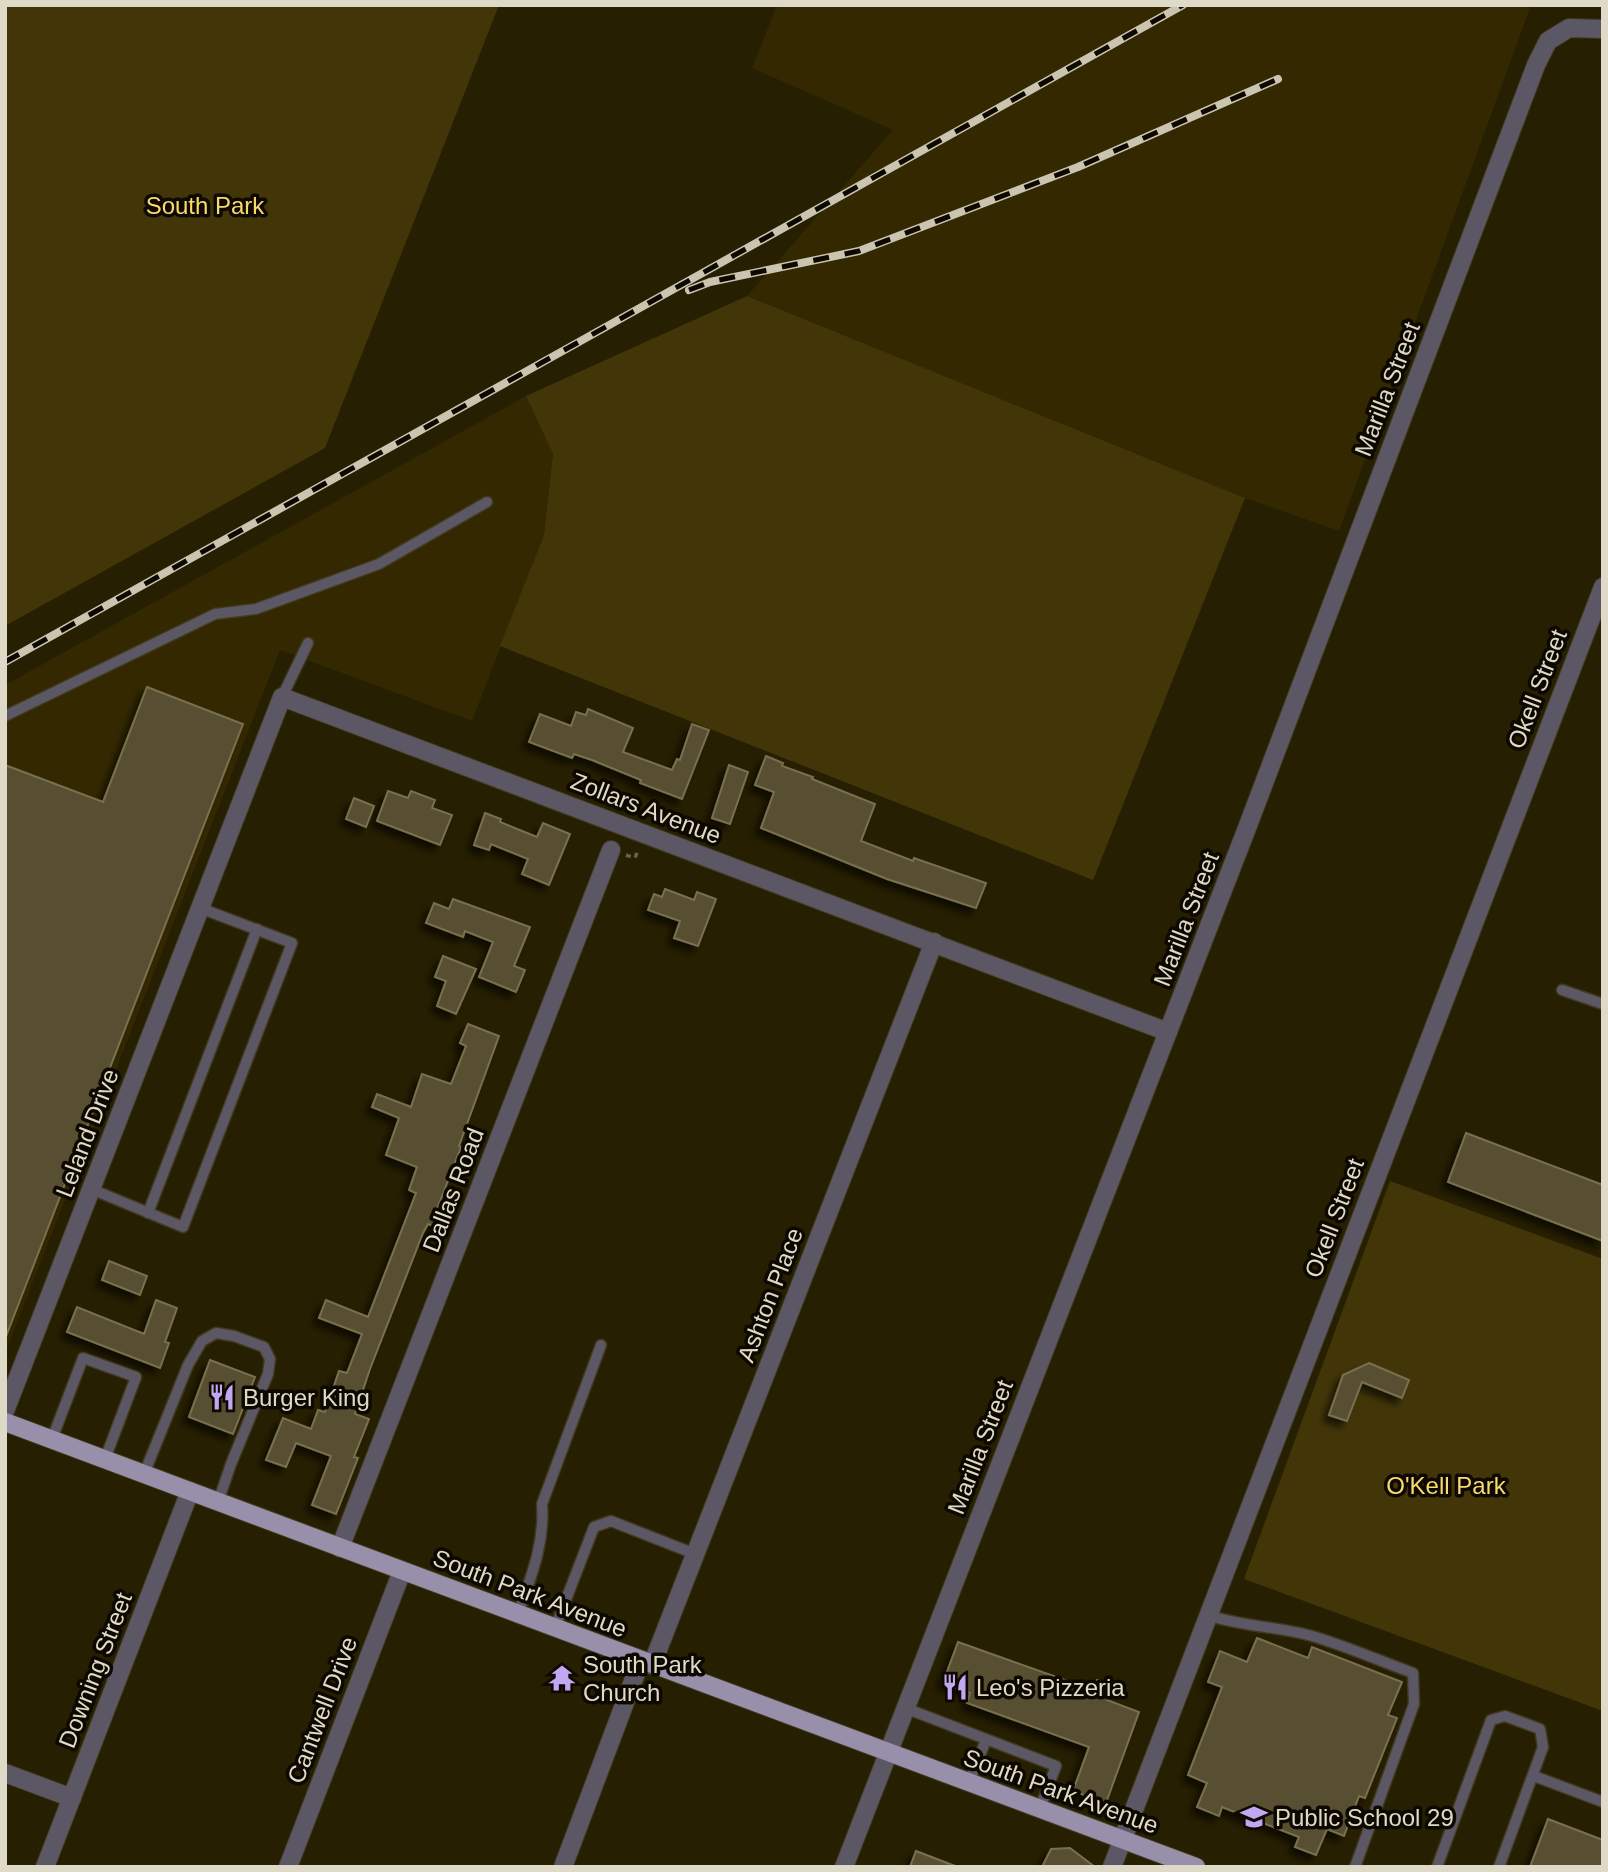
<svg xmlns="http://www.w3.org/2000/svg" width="1608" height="1872" viewBox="0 0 1608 1872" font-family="Helvetica,sans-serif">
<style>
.built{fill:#332800}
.green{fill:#423609}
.building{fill:#594f30;stroke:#79704f;stroke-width:2;filter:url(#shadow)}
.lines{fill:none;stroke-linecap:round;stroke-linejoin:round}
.lane-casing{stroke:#41391d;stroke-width:13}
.street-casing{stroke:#41391d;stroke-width:20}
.primary-casing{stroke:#41391d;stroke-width:20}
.path{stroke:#6a6349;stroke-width:3.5;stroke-dasharray:5 5;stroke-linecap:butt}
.lane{stroke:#5c5764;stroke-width:10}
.street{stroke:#5c5764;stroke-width:18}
.primary{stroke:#988faa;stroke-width:18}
.rail-casing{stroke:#cac4b1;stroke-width:8}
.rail{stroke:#0d0901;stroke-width:5;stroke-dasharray:16;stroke-linecap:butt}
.labels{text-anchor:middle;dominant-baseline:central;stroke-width:7;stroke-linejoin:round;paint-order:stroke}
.park-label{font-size:24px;fill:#f9d96b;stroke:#0d0901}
.street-label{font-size:24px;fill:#dfdac8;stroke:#0d0901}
.poi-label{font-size:24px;fill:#dfdac8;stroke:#0d0901;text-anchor:start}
</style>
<defs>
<filter id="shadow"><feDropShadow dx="-6" dy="6" stdDeviation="3.5" flood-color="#0009"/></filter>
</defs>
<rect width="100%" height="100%" fill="#271f01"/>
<g class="built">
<polygon points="777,5 1531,5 1339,531 1245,498 747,296 893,130 752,68"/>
<polygon points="526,396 553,453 544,535 472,721 280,650 5,1353 5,685"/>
</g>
<g class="green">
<polygon points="5,5 499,5 325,448 5,626"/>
<polygon points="747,296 1245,498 1093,880 500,646 544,535 553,454 526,396"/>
<polygon points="1390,1181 1603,1259 1603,1711 1244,1579"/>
</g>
<g class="building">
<polygon points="147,687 243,724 5,1339 5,765 103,802"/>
<polygon points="588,709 633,728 623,752 672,770 677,759 680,760 692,724 709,730 682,799 640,783 641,780 592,760 574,754 572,758 529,742 540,714 571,726 576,712 586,715"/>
<polygon points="766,756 783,763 782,766 813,777 812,779 875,804 861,841 913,861 914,858 986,883 976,908 887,879 761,828 774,792 755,785"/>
<polygon points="729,765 748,772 730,824 712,818"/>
<polygon points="388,791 408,798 411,791 435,800 432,808 452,815 440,845 377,821"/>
<polygon points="354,798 374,806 366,827 346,819"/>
<polygon points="485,813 501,819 500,822 537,837 543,823 570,834 549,885 522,874 528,859 491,844 489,850 474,845"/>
<polygon points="665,889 694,900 697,892 716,899 698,946 674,938 680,921 648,910 654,894 662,897"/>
<polygon points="453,899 530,927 514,966 525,970 516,992 479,977 493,942 465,931 463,937 426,923 434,903 449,909"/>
<polygon points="443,956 476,969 456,1014 437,1006 446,981 435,977"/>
<polygon points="468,1024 499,1036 459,1146 461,1147 436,1212 442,1214 436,1227 428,1224 423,1233 370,1369 355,1414 369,1419 354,1457 358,1458 336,1514 312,1505 331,1456 296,1443 286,1467 266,1460 283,1418 311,1429 318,1410 325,1412 339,1371 347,1373 362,1334 319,1318 326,1300 368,1317 416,1193 409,1190 417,1167 386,1155 399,1118 372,1107 377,1094 411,1107 422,1074 451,1084 466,1046 460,1043"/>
<polygon points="1466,1133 1603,1185 1603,1241 1448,1182"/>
<polygon points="109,1261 147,1276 140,1295 102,1280"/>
<polygon points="156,1300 177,1308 165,1342 169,1343 160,1368 67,1332 77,1307 144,1334"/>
<polygon points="210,1360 255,1377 233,1434 189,1417"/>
<polygon points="1369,1363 1409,1380 1402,1398 1362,1382 1347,1421 1329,1415 1343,1375"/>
<polygon points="1257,1638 1308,1658 1312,1647 1402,1682 1388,1715 1397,1718 1365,1798 1359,1796 1344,1836 1327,1829 1316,1855 1295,1847 1299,1837 1222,1807 1219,1816 1197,1807 1207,1783 1188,1775 1222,1687 1208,1682 1220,1651 1247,1662"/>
<polygon points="958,1642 1093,1690 1097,1680 1112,1685 1107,1700 1139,1712 1106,1803 1073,1791 1089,1747 967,1703 970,1693 943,1683"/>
<polygon points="1548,1819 1603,1840 1603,1867 1530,1867"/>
<polygon points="1070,1848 1095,1867 1042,1867 1051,1849"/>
<polygon points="916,1851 955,1866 954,1867 910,1867"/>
</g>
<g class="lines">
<g class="lane-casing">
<g id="lane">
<polyline points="282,697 308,643"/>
<polyline points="5,716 215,614 256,609 379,564 487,502"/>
<polyline points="1562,990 1603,1004"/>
<polyline points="91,1189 183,1227 292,943 200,908"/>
<polyline points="148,1213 257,929"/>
<polyline points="52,1439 83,1358 136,1377 105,1459"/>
<polyline points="144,1474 188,1365 202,1341 216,1333 234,1336 264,1347 270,1359 268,1374 231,1464 218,1502"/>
<path d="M518 1614C531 1577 545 1543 542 1504L601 1345"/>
<path d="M1207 1615C1243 1627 1277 1626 1312 1636 1346 1646 1380 1661 1413 1673L1414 1704 1355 1867"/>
<polyline points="555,1628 594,1527 611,1521 695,1554"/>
<polyline points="905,1708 1056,1766 1040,1808"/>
<polyline points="1534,1776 1603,1802"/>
<polyline points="969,1783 986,1740"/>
<polyline points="1437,1867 1491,1720 1505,1716 1540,1729 1543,1747 1499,1867"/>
</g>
</g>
<g class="street-casing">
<g id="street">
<polyline points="5,1411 282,697 1168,1032"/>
<polyline points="340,1548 611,850"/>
<polyline points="652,1665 934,942"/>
<polyline points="5,1773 72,1798"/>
<polyline points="45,1867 190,1491"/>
<polyline points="288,1867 402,1571"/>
<polyline points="563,1867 641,1660"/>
<polyline points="844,1867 1247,828 1536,65 1548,41 1569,28 1603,29"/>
<polyline points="1112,1867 1603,587"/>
</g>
</g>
<g class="primary-casing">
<polyline id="primary" points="5,1422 1196,1867"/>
</g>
<polyline class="path" points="626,855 635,858 638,850"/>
<use href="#lane" class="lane"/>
<use href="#street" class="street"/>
<use href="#primary" class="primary"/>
<g class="rail-casing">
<g id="rail">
<polyline points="689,290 710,282 859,251 1078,167 1278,79"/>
<polyline points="5,662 1183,5"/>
</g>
</g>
<use href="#rail" class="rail"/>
</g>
<defs>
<g id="restaurant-bare" transform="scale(2.1)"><path d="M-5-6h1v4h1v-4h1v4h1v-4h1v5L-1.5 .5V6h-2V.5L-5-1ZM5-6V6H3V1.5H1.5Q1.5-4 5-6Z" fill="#c3a7f2" stroke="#0d0901" stroke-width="2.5" paint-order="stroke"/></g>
<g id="temple-bare" transform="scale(2.1)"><path d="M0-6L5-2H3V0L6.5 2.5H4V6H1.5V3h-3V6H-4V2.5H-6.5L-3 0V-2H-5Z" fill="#c3a7f2" stroke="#0d0901" stroke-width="2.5" paint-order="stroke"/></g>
<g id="school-bare" transform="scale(2.1)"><path d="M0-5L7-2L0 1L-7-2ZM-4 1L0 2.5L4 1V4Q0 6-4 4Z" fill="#c3a7f2" stroke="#0d0901" stroke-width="2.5" paint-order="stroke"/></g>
</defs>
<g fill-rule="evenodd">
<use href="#restaurant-bare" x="222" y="1397"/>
<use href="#temple-bare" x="562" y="1678"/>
<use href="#restaurant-bare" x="955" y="1687"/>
<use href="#school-bare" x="1254" y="1817"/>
</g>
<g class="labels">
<g class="park-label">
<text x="205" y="205">South Park</text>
<text x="1446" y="1485">O'Kell Park</text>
</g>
<g class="street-label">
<text transform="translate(1387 389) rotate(-69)">Marilla Street</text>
<text transform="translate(1537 689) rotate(-69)">Okell Street</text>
<text transform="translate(646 808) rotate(21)">Zollars Avenue</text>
<text transform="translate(1186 919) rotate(-69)">Marilla Street</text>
<text transform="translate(87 1133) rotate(-69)">Leland Drive</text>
<text transform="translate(453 1190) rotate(-69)">Dallas Road</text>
<text transform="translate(1334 1218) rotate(-69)">Okell Street</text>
<text transform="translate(770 1295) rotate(-69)">Ashton Place</text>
<text transform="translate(980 1447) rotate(-69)">Marilla Street</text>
<text transform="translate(530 1593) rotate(21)">South Park Avenue</text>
<text transform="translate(95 1670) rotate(-69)">Downing Street</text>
<text transform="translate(322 1710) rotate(-69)">Cantwell Drive</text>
<text transform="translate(1061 1791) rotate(20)">South Park Avenue</text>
</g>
<g class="poi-label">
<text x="243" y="1397">Burger King</text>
<text x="583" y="1664">South Park<tspan x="583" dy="28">Church</tspan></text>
<text x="976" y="1687">Leo's Pizzeria</text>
<text x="1275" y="1817">Public School 29</text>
</g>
</g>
<rect width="1608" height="1872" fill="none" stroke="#dfdac8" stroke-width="14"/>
</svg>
